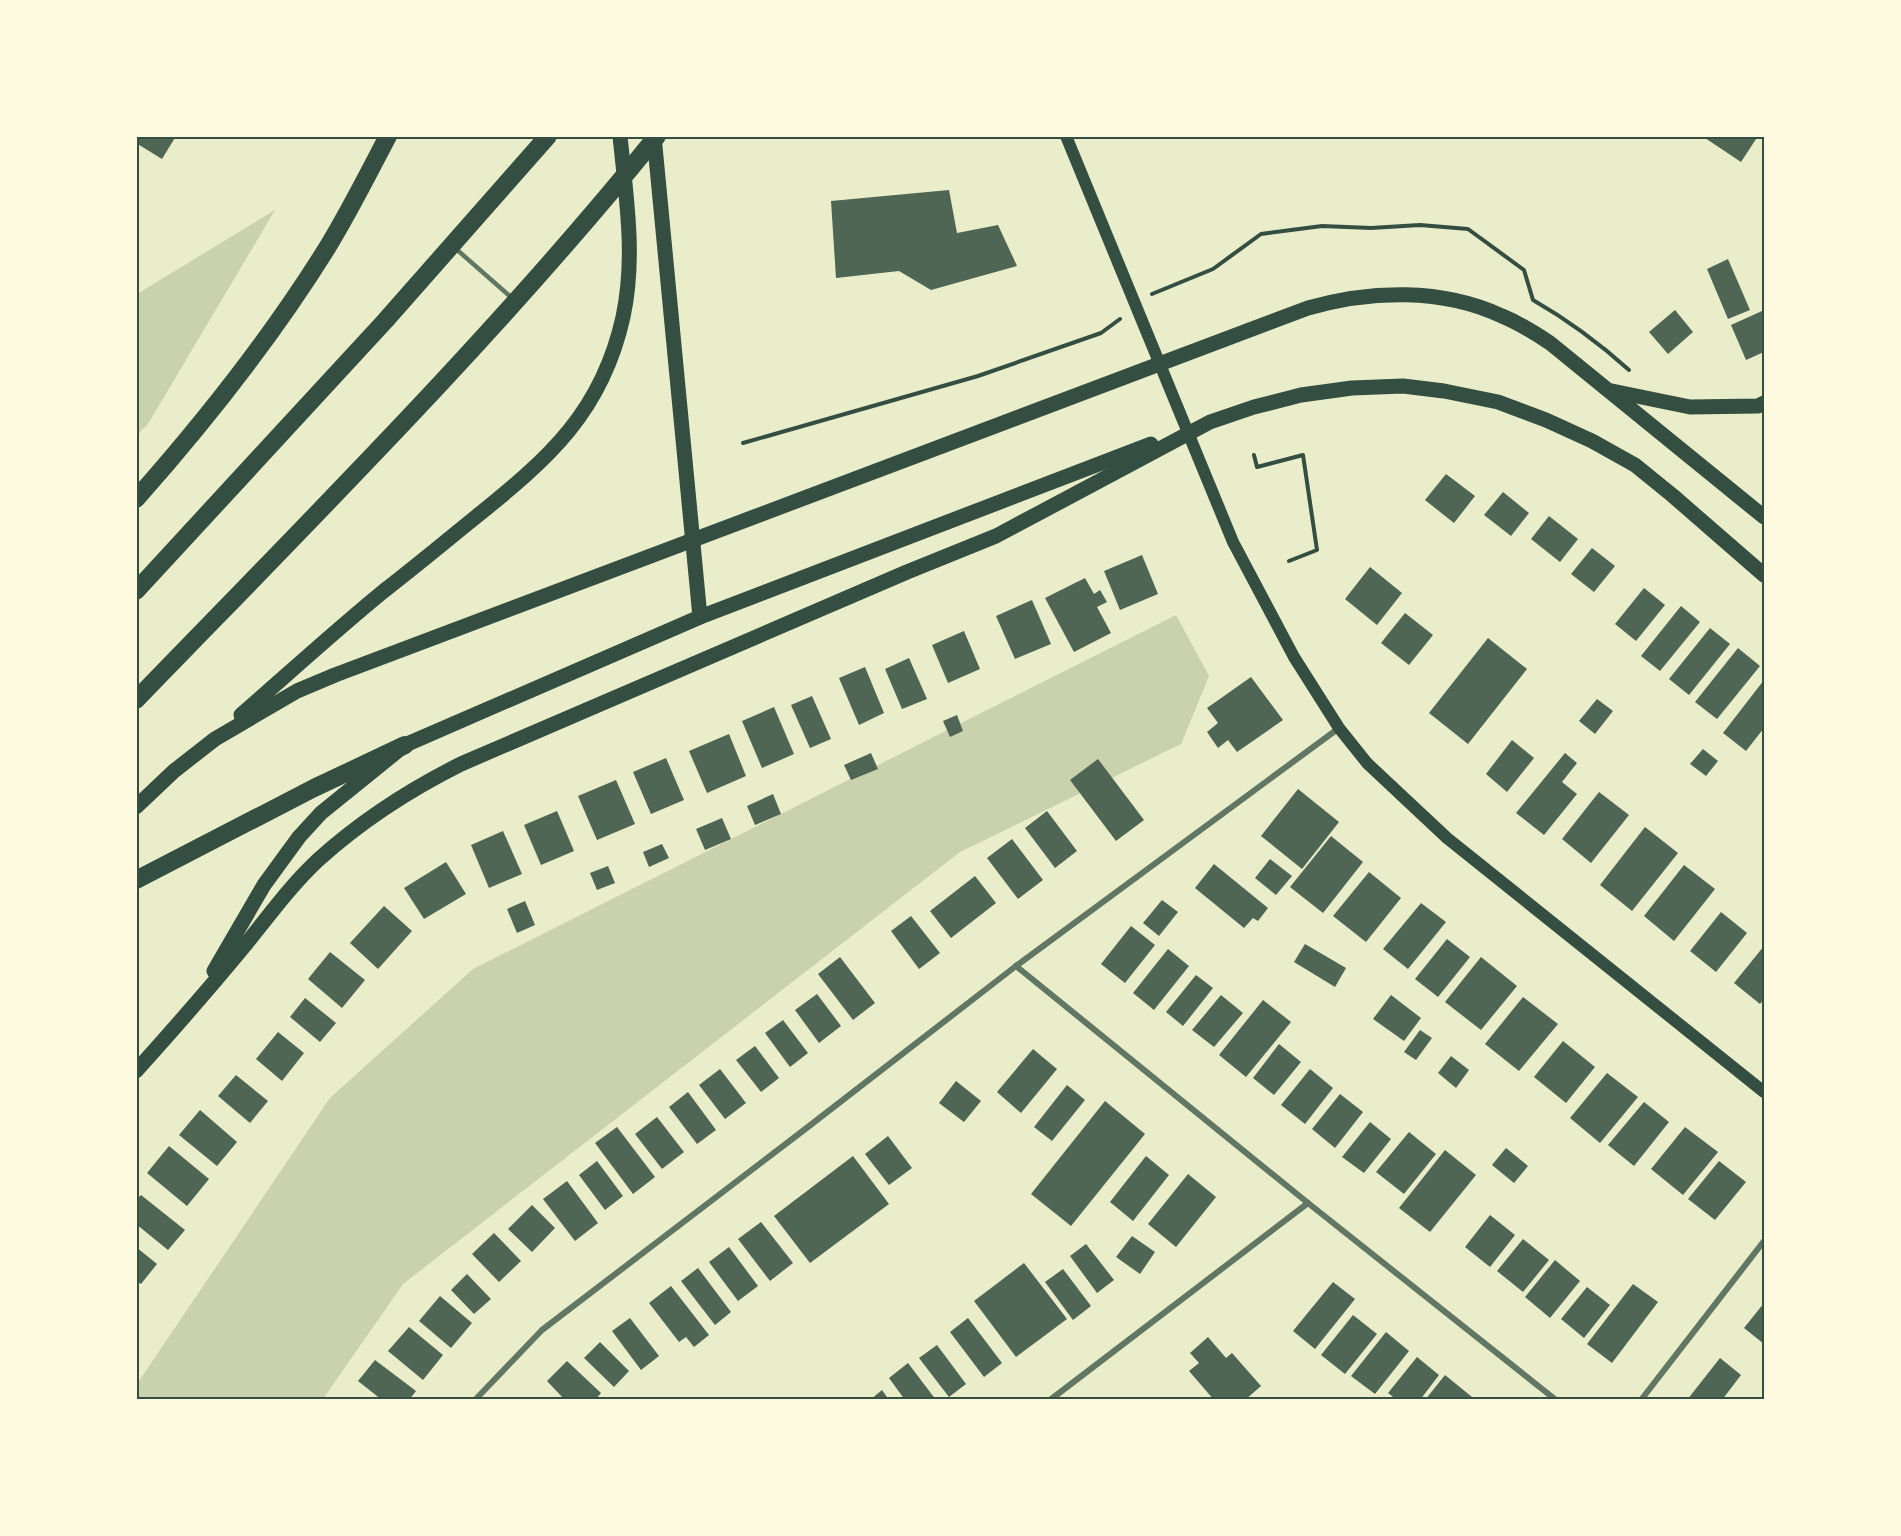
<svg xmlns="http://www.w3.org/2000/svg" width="1901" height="1536" viewBox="0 0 1901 1536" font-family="Quicksand,sans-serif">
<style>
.green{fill:#cad2ad}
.building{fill:#4f6655}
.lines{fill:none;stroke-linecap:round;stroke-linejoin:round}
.path{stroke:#344e41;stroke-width:4}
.service{stroke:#617663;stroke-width:4.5}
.minor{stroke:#617663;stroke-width:6}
.secondary{stroke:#344e41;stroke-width:12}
.primary{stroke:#344e41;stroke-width:15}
.motorway{stroke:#344e41;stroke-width:18}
.neatline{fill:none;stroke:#344e41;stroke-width:2}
</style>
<rect width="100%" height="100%" fill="#e9edc9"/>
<g class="green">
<polygon points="275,210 148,424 137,435 137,294"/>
<polygon points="1176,615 1209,676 1181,744 960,852 403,1284 323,1399 137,1400 137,1384 330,1098 473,969"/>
</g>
<g class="building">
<polygon points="136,136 176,136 162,159 136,143"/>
<polygon points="1702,136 1758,136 1741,162"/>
<polygon points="949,190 957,233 998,225 1017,266 931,290 899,271 836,278 831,201"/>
<polygon points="1728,259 1750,310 1728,319 1707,269"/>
<polygon points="1675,310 1693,332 1668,354 1649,332"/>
<polygon points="1762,311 1764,317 1764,352 1746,360 1731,325"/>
<polygon points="1446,474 1475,496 1454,523 1425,500"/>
<polygon points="1503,492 1529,513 1511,536 1484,515"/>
<polygon points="1549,516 1578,539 1560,562 1531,539"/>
<polygon points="1592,548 1615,566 1594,592 1571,574"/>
<polygon points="1142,555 1158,594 1120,610 1104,571"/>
<polygon points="1370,567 1402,593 1377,625 1345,599"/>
<polygon points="1085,578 1094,594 1100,590 1107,602 1097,607 1111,633 1074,652 1045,598"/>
<polygon points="1644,588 1665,605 1636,641 1615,624"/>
<polygon points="1032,600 1051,644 1015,659 996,616"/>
<polygon points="1681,606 1700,622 1660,671 1641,656"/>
<polygon points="1405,613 1433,635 1409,665 1381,643"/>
<polygon points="1710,628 1730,644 1689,695 1669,679"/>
<polygon points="964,631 980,669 948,683 932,645"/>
<polygon points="1488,638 1527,669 1468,744 1429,713"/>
<polygon points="1738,648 1760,666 1717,719 1695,702"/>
<polygon points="909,658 927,699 902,709 885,669"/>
<polygon points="865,667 884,713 859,725 839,678"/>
<polygon points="1251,677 1283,720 1237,752 1228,740 1218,748 1207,732 1218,723 1207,708"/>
<polygon points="1764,680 1764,728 1746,751 1723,733"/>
<polygon points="812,696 831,739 810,748 791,705"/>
<polygon points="1597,699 1613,711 1595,734 1579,721"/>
<polygon points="774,707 794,754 762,768 742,721"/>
<polygon points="957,715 963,731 950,737 943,721"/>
<polygon points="729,734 746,776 707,793 689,751"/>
<polygon points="1512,740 1534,758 1507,792 1486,774"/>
<polygon points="1703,749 1718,761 1706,776 1690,764"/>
<polygon points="871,753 878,769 851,780 844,765"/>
<polygon points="1565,753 1577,763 1562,782 1577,794 1544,835 1516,813"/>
<polygon points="666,758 684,800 651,814 633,772"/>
<polygon points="1098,759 1144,820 1116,841 1070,780"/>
<polygon points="616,780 635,824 597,840 578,796"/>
<polygon points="1298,789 1339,822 1302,869 1261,836"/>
<polygon points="1599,792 1629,815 1591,863 1562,839"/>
<polygon points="773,794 781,814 755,825 747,806"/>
<polygon points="557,811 574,851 541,865 524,825"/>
<polygon points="1047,811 1077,851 1055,868 1025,828"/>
<polygon points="722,818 731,839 705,850 696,829"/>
<polygon points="1645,827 1678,853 1632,911 1600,885"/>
<polygon points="503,831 522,874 489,888 471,845"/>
<polygon points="1331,836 1363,862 1323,913 1290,887"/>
<polygon points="1012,839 1043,880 1018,899 987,858"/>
<polygon points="662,844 669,858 649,867 643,852"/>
<polygon points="1270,859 1292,876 1276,895 1255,878"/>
<polygon points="446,862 466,894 424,919 404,888"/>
<polygon points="1214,864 1268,908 1258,921 1253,918 1244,928 1195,888"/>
<polygon points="1684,865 1715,889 1674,941 1644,916"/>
<polygon points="608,866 615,883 597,890 590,873"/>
<polygon points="1369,872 1401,898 1366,942 1333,916"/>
<polygon points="975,876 996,903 951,938 930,911"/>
<polygon points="1162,900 1178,912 1159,936 1143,923"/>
<polygon points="525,901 535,925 517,933 507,909"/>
<polygon points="1421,903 1446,922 1408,969 1383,949"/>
<polygon points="384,906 412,931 378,969 350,943"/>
<polygon points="1721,912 1747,933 1716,972 1690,951"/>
<polygon points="911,916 940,953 919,969 891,931"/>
<polygon points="1131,926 1155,945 1125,983 1101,964"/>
<polygon points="1447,939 1470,957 1438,997 1415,979"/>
<polygon points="1305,944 1346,968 1335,987 1294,962"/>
<polygon points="1764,946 1764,999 1760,1004 1734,983"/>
<polygon points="1168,949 1189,966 1154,1010 1133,993"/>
<polygon points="330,952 365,980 342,1008 308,979"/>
<polygon points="840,957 875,1003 853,1020 818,974"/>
<polygon points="1481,957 1517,986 1481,1030 1445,1002"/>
<polygon points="1196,975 1213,988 1183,1026 1166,1012"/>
<polygon points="817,994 841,1026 819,1043 795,1010"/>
<polygon points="1221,995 1243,1013 1214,1047 1192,1030"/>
<polygon points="1391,995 1421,1018 1404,1041 1373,1019"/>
<polygon points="1523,997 1558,1024 1519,1071 1485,1044"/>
<polygon points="305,998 336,1023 320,1042 290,1017"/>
<polygon points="1263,1000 1291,1022 1246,1077 1219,1055"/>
<polygon points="783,1020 808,1053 790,1067 765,1033"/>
<polygon points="1420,1030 1432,1038 1416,1060 1404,1052"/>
<polygon points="278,1032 304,1053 282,1081 256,1059"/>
<polygon points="1563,1041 1595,1067 1566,1103 1534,1077"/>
<polygon points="1279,1044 1301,1062 1274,1095 1253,1078"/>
<polygon points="755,1046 779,1078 761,1092 736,1060"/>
<polygon points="1033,1049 1057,1069 1021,1113 997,1092"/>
<polygon points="1451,1056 1469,1070 1456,1088 1438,1073"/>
<polygon points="720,1069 746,1103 725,1119 699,1085"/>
<polygon points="1310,1069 1333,1088 1305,1124 1281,1105"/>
<polygon points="1607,1073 1638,1097 1600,1143 1570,1118"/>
<polygon points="236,1075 268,1101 250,1123 218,1096"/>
<polygon points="956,1081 981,1101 964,1122 939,1103"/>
<polygon points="1067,1085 1085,1100 1052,1141 1034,1127"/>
<polygon points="688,1092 716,1130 697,1144 669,1107"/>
<polygon points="1340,1094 1363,1112 1335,1148 1312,1129"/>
<polygon points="1105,1101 1145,1134 1071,1226 1031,1194"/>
<polygon points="1644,1102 1669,1122 1634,1166 1608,1145"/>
<polygon points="200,1110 237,1142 217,1166 179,1135"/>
<polygon points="657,1117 684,1152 662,1169 635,1134"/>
<polygon points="1370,1122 1391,1139 1364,1173 1342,1157"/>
<polygon points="617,1127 655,1177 633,1194 595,1143"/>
<polygon points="1685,1127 1718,1152 1683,1195 1651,1169"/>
<polygon points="1409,1132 1436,1154 1404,1194 1376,1172"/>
<polygon points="888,1136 912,1168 889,1185 865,1154"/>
<polygon points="169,1146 209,1179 187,1206 147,1173"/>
<polygon points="1506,1148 1528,1166 1514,1183 1492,1165"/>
<polygon points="1445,1150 1476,1175 1430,1232 1399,1208"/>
<polygon points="853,1156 889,1204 810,1263 774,1216"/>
<polygon points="1146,1156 1169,1175 1133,1221 1110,1202"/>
<polygon points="597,1161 623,1196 605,1210 579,1175"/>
<polygon points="1719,1161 1746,1182 1715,1220 1688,1199"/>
<polygon points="1188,1174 1216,1197 1176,1247 1148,1224"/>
<polygon points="567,1181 598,1223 575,1241 543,1199"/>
<polygon points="141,1195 185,1230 168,1250 136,1224 136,1200"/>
<polygon points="532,1205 555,1228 532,1252 508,1229"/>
<polygon points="1490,1215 1515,1235 1490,1267 1465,1247"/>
<polygon points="761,1222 793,1263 770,1281 738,1239"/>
<polygon points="494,1233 521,1261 499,1282 472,1254"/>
<polygon points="1132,1236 1155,1252 1140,1274 1116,1257"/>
<polygon points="1523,1239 1549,1260 1523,1292 1497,1271"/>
<polygon points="1086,1244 1114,1280 1097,1293 1070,1256"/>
<polygon points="136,1247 157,1264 141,1284 136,1281"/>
<polygon points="729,1247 758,1286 738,1301 709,1262"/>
<polygon points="1555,1260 1580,1281 1550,1318 1525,1297"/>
<polygon points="1024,1263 1067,1319 1016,1357 974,1301"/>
<polygon points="698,1268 731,1312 715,1325 681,1281"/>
<polygon points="1063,1269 1091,1306 1073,1320 1045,1282"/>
<polygon points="467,1274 491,1299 474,1314 451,1290"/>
<polygon points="1333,1282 1355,1299 1315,1349 1293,1331"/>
<polygon points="1633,1284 1658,1302 1612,1363 1587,1344"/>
<polygon points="671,1286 709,1335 694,1347 686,1337 679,1342 649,1303"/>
<polygon points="1587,1287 1610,1305 1584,1338 1561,1319"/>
<polygon points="440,1296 472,1323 451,1348 419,1321"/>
<polygon points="1764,1303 1764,1344 1744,1328"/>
<polygon points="1353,1315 1377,1334 1345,1374 1321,1355"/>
<polygon points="630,1318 659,1356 641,1370 612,1331"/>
<polygon points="968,1318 1002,1363 984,1377 950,1332"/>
<polygon points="409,1327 443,1355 423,1380 388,1351"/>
<polygon points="1386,1332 1409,1351 1375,1394 1351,1376"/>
<polygon points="1208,1337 1226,1358 1232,1353 1261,1386 1245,1400 1214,1400 1189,1371 1199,1363 1190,1353"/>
<polygon points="600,1342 629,1371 614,1387 584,1358"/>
<polygon points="937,1345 966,1384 949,1397 919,1358"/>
<polygon points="1417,1357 1439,1375 1420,1400 1397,1400 1388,1393"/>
<polygon points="1720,1358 1741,1375 1722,1400 1687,1400"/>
<polygon points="375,1360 416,1391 409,1400 382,1400 358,1381"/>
<polygon points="567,1361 601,1393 595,1400 565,1400 547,1381"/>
<polygon points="908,1363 936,1400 905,1400 889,1378"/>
<polygon points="1445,1375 1472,1397 1470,1400 1425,1400"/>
<polygon points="882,1390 889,1400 870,1400"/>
</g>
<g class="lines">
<g class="path">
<path d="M1152 294 1213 269 1261 234 1322 226 1371 228 1420 225 1468 229 1524 270 1533 300C1568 320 1599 343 1629 370"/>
<polyline points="743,443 978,376 1101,333 1120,319"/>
<polyline points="1254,455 1257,467 1303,455 1317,550 1289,561"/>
</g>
<polyline class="service" points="455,248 512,298"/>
<g class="minor">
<polyline points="1016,966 1308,1203 1556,1400"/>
<polyline points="475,1400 542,1330 804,1130 1016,966 1339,728"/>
<polyline points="1050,1400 1308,1203"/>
<polyline points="1641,1400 1764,1241"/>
</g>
<polyline class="secondary" points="1066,136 1233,542 1294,657 1339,728 1367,763 1447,838 1764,1092"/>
<g class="primary">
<polyline points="654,136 700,617"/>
<polyline points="1612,391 1690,407 1758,406 1764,403"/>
<path d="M241 715C289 673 336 630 385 590 416 566 446 541 477 516 549 458 602 412 623 317 636 257 626 197 620 136"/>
<path d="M136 807 174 771 215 739 297 691 335 675 1308 308C1371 290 1442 288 1502 316 1519 323 1535 333 1550 343L1764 517"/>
<polyline points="214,971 264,885 299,837 321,813 405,745 700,617 1151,444"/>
<path d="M136 1071C172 1031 207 991 241 950 266 920 289 887 318 860 361 821 409 790 461 764L907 572 996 536 1210 422 1254 407 1301 395 1352 388 1403 386 1444 391 1498 402 1546 420 1592 441 1635 465 1672 495 1764 575"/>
</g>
<g class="motorway">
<path d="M136 499C206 420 271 338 327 248 349 212 368 174 388 136"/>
<polyline points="136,591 385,321 548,136"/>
<path d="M136 700C314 516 496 335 657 136"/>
<polyline points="136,880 314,788 405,745"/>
</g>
</g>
<rect width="1901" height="1536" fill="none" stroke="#fefae0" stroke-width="276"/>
<rect x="138" y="138" width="1625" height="1260" class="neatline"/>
</svg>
